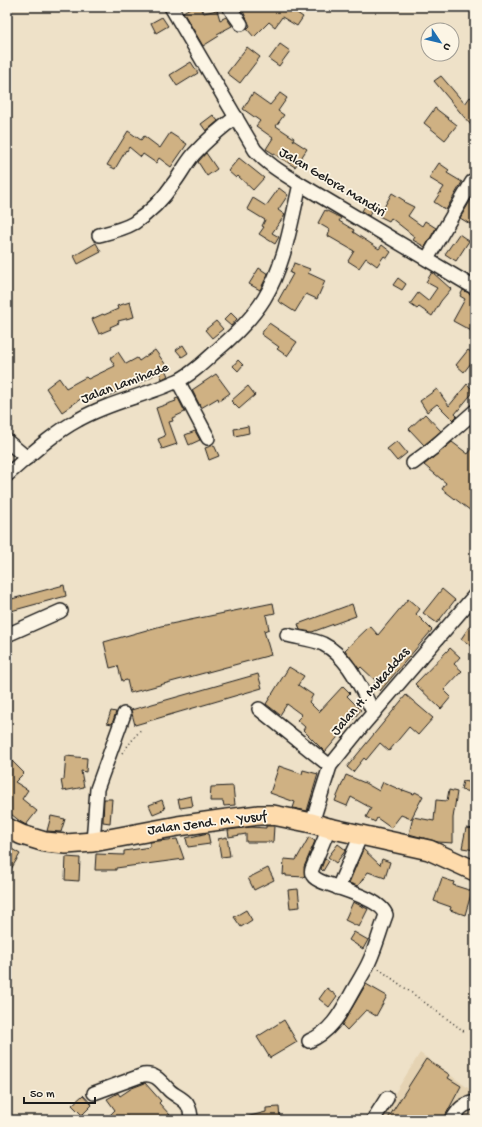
<svg xmlns="http://www.w3.org/2000/svg" width="482" height="1127" viewBox="0 0 482 1127" font-family="'Gochi Hand',sans-serif">
<style>
.built{fill:#e5d3b3}
.building{fill:#cfb183;stroke:#1c1c1c}
.lines{fill:none;stroke-linecap:round;stroke-linejoin:round}
.minor-casing{stroke:#1c1c1c;stroke-width:16}
.highway-casing{stroke:#1c1c1c;stroke-width:22}
.path{stroke:#1c1c1c;stroke-width:1.5;stroke-dasharray:1 3;stroke-linecap:butt}
.minor{stroke:#fcf5e5;stroke-width:13}
.highway{stroke:#fedbac;stroke-width:19}
.labels{text-anchor:middle;dominant-baseline:central;stroke-width:3.5;stroke-linejoin:round;paint-order:stroke}
.street-label{font-size:14px;fill:#1c1c1c;stroke:#fcf5e5}
</style>
<rect width="100%" height="100%" fill="#eee1c8"/>
<filter id="ink" filterUnits="userSpaceOnUse"><feTurbulence type="fractalNoise" baseFrequency=".025" numOctaves="2"/><feDisplacementMap in="SourceGraphic" scale="8" xChannelSelector="R" yChannelSelector="G"/><feConvolveMatrix kernelMatrix="1 2 1 2 8 2 1 2 1" color-interpolation-filters="sRGB"/></filter>
<g filter="url(#ink)">
<polygon class="built" points="420,1053 475,1093 475,1120 378,1120"/>
<g class="building">
<polygon points="192,7 200,7 204,13 217,10 220,20 226,17 232,26 217,34 219,36 203,46 183,12"/>
<polygon points="241,7 288,7 303,17 297,26 282,17 275,27 269,22 254,37 247,29 250,26"/>
<polygon points="162,17 168,26 156,33 151,23"/>
<polygon points="280,44 290,51 279,66 269,59"/>
<polygon points="247,47 260,57 240,83 227,73"/>
<polygon points="191,62 198,73 177,86 170,75"/>
<polygon points="441,76 465,104 470,97 475,100 475,130 434,81"/>
<polygon points="253,93 270,105 280,93 287,98 278,111 284,115 276,126 294,138 293,140 307,149 295,167 266,149 273,138 256,126 260,121 243,109"/>
<polygon points="435,108 457,125 445,140 424,123"/>
<polygon points="213,115 218,121 206,131 201,124"/>
<polygon points="128,131 141,140 144,136 160,148 170,133 187,144 171,167 159,158 156,163 143,154 141,157 129,147 127,151 126,150 115,169 107,165"/>
<polygon points="206,153 217,169 207,176 198,162"/>
<polygon points="239,158 264,178 253,190 238,176 236,178 228,171"/>
<polygon points="439,163 449,170 447,173 462,182 446,210 434,202 444,187 429,178"/>
<polygon points="279,188 288,195 278,210 285,215 272,233 279,237 275,244 259,234 264,227 262,226 265,220 247,209 253,198 266,206"/>
<polygon points="392,193 405,201 404,202 414,207 408,216 422,226 425,221 436,228 425,247 413,240 415,237 391,218 389,221 379,216"/>
<polygon points="475,193 475,227 460,218"/>
<polygon points="366,204 373,208 369,216 362,211"/>
<polygon points="325,210 341,218 339,221 354,230 353,232 379,249 382,245 391,252 387,258 384,256 377,266 366,258 359,268 348,261 354,251 328,236 330,230 318,223"/>
<polygon points="459,234 469,241 456,261 445,254"/>
<polygon points="96,243 101,252 78,264 74,256"/>
<polygon points="294,263 310,269 308,273 325,281 317,299 306,294 295,312 278,301 293,274 290,273"/>
<polygon points="259,268 268,274 260,290 249,284"/>
<polygon points="432,272 451,289 441,301 432,316 419,307 417,309 410,304 418,293 428,301 437,288 426,282"/>
<polygon points="398,278 406,284 402,290 393,285"/>
<polygon points="463,290 475,296 475,333 453,321 465,299 460,296"/>
<polygon points="130,302 134,317 118,321 119,323 110,327 111,329 99,334 92,319 103,314 104,315 118,309 117,306"/>
<polygon points="231,313 237,319 231,326 224,320"/>
<polygon points="216,321 223,329 212,338 205,330"/>
<polygon points="269,323 297,342 287,356 277,349 279,347 261,334"/>
<polygon points="183,345 188,353 182,357 176,350"/>
<polygon points="155,350 166,365 164,367 168,376 162,379 159,372 138,384 137,382 110,395 107,390 85,403 82,398 62,412 46,388 59,378 66,388 86,377 88,379 115,366 110,358 118,352 126,364 137,358 139,361"/>
<polygon points="468,350 475,355 475,367 471,363 464,372 456,365"/>
<polygon points="238,360 243,365 238,371 233,366"/>
<polygon points="216,374 230,393 219,401 218,398 201,408 192,390"/>
<polygon points="467,384 474,391 455,414 457,416 453,420 437,404 427,412 420,401 437,389 449,406"/>
<polygon points="248,386 255,395 239,409 231,401"/>
<polygon points="178,398 185,412 172,418 173,421 169,422 177,444 162,449 158,439 165,436 156,408 176,401 175,399"/>
<polygon points="425,414 441,431 424,445 409,429"/>
<polygon points="248,426 249,433 235,436 234,429"/>
<polygon points="195,431 200,440 189,445 185,435"/>
<polygon points="397,441 407,453 397,461 387,449"/>
<polygon points="452,442 468,454 475,445 475,514 442,489 446,483 424,465"/>
<polygon points="214,445 219,456 209,460 205,448"/>
<polygon points="64,585 66,596 11,611 8,600"/>
<polygon points="442,589 455,600 437,623 423,613"/>
<polygon points="408,599 420,609 416,614 432,630 380,691 373,684 376,681 361,667 359,669 345,650 370,626 378,635"/>
<polygon points="273,603 275,613 266,615 269,629 264,631 271,655 130,693 127,680 122,681 118,666 110,668 104,642 161,626"/>
<polygon points="352,604 356,616 312,632 300,630 298,624"/>
<polygon points="475,618 475,648 461,639"/>
<polygon points="450,648 460,657 454,664 462,671 444,690 451,697 441,709 415,684"/>
<polygon points="289,667 304,676 298,685 313,695 309,702 319,712 343,686 350,693 347,696 361,710 325,752 303,730 305,727 297,720 302,715 287,704 280,715 266,704"/>
<polygon points="258,674 262,688 135,725 131,710"/>
<polygon points="406,695 433,718 418,735 409,727 389,751 380,743 366,760 364,758 353,772 347,767"/>
<polygon points="111,711 116,712 112,724 107,723"/>
<polygon points="7,756 24,773 15,782 28,790 22,799 37,811 26,825 21,822 7,811"/>
<polygon points="66,756 87,758 86,772 81,771 84,787 63,791 61,780 64,780"/>
<polygon points="279,766 302,774 303,770 318,774 307,811 293,808 295,802 270,793"/>
<polygon points="346,775 365,783 379,791 383,782 403,791 403,790 414,794 415,792 423,796 411,819 401,815 391,828 377,818 375,822 366,817 371,808 351,797 347,806 335,801"/>
<polygon points="463,781 475,783 475,793 461,790"/>
<polygon points="233,786 235,805 224,806 223,801 210,801 211,787"/>
<polygon points="449,790 457,792 453,818 453,843 438,842 409,834 413,817 434,821 436,800 447,801"/>
<polygon points="191,796 193,806 180,808 178,799"/>
<polygon points="104,799 112,799 110,823 103,822"/>
<polygon points="162,800 165,809 153,814 149,805"/>
<polygon points="51,816 65,819 61,832 47,831"/>
<polygon points="266,826 274,826 273,842 246,842 246,834 229,837 228,830 251,827 266,828"/>
<polygon points="466,828 475,829 475,850 462,848"/>
<polygon points="208,833 210,844 188,847 186,838"/>
<polygon points="227,837 230,856 221,857 218,839"/>
<polygon points="309,837 315,841 304,867 305,877 286,876 286,874 283,875 284,859 296,860"/>
<polygon points="177,839 184,859 116,868 116,870 95,870 96,854 124,855 124,851 150,847 150,842"/>
<polygon points="338,844 346,850 336,863 328,857"/>
<polygon points="7,846 20,854 7,876"/>
<polygon points="363,849 380,865 382,859 390,862 385,878 368,872 358,886 349,883"/>
<polygon points="66,857 80,858 79,881 65,880"/>
<polygon points="325,858 329,861 323,871 321,869"/>
<polygon points="268,868 274,880 254,890 248,878"/>
<polygon points="442,878 454,882 453,885 472,891 465,915 450,910 451,907 434,901"/>
<polygon points="298,889 300,907 290,908 288,890"/>
<polygon points="353,902 368,909 359,927 345,920"/>
<polygon points="246,910 252,920 241,927 234,917"/>
<polygon points="354,932 368,940 363,949 349,940"/>
<polygon points="366,984 387,996 376,1016 366,1010 347,1030 342,1025"/>
<polygon points="327,988 337,996 329,1007 319,999"/>
<polygon points="284,1020 297,1042 270,1058 257,1037"/>
<polygon points="426,1059 450,1075 448,1078 461,1086 443,1120 387,1120"/>
<polygon points="145,1083 161,1101 159,1103 170,1115 164,1120 130,1120 127,1116 123,1120 105,1120 115,1110 107,1099 118,1093 120,1096 132,1088"/>
<polygon points="83,1095 92,1105 82,1115 72,1105"/>
<polygon points="279,1107 280,1120 246,1120 246,1117 266,1112 266,1108"/>
</g>
<g class="lines">
<g class="minor-casing">
<g id="minor">
<path d="M171 7 255 150C268 165 284 174 300 184L475 288"/>
<polyline points="229,7 241,24"/>
<path d="M99 235C111 232 124 229 134 223 149 213 163 199 173 184 181 174 186 163 194 154 207 140 221 128 236 117"/>
<polyline points="427,259 472,182 475,183"/>
<polyline points="178,381 208,438"/>
<polyline points="7,441 27,458"/>
<polyline points="413,463 433,448 475,411"/>
<path d="M7 475C29 456 52 434 78 420 109 402 145 396 177 381 191 375 204 362 215 352 234 336 251 320 264 299 285 265 291 222 300 184"/>
<polyline points="7,635 61,611"/>
<path d="M287 635C298 638 312 639 323 644 349 657 361 689 374 713"/>
<polyline points="259,709 330,766"/>
<polyline points="312,823 330,766 363,725 475,595"/>
<polyline points="93,842 97,789 124,714"/>
<polyline points="338,888 361,835"/>
<path d="M309 1041C333 1031 342 1010 354 989 359 980 365 971 369 962 376 947 380 931 386 915 382 900 344 890 331 885 325 883 318 881 314 877 312 875 311 872 312 869L329 828"/>
<path d="M94 1093 143 1075C156 1073 161 1082 169 1090 175 1096 183 1098 187 1104 190 1109 191 1115 191 1120"/>
<polyline points="373,1120 387,1098"/>
<path d="M452 1120C459 1109 461 1105 475 1102"/>
</g>
</g>
<g class="highway-casing">
<polyline id="highway" points="7,828 22,835 45,842 66,844 93,842 178,826 220,820 259,815 273,815 312,823 329,828 429,850 475,871"/>
</g>
<g class="path">
<polyline points="122,753 142,728"/>
<polyline points="379,969 465,1032"/>
</g>
<use href="#minor" class="minor"/>
<use href="#highway" class="highway"/>
</g>
</g>
<g class="labels">
<g class="street-label">
<text transform="translate(332 183) rotate(31)">Jalan Gelora Mandiri</text>
<text transform="translate(125 384) rotate(-21)">Jalan Lamihade</text>
<text transform="translate(371 692) rotate(-49)">Jalan H. Mukaddas</text>
<text transform="translate(207 824) rotate(-7)">Jalan Jend. M. Yusuf</text>
</g>
</g>
<rect width="482" height="1127" fill="none" stroke="#fcf5e5" stroke-width="24"/>
<rect x="12" y="12" width="458" height="1103" fill="none" stroke="#1c1c1c" stroke-width="1.5" filter="url(#ink)"/>
<g transform="translate(440 42) rotate(125)"><circle r="19" fill="#fcf5e5" stroke="#a29e95"/>
<path d="M0-3L7 15L0 10L-7 15Z" fill="#1f6fb2"/>
<text y="-6" font-size="11" font-weight="bold" text-anchor="middle" fill="#1c1c1c">U</text>
</g>
<path d="M24 1097v6h71v-6" fill="none" stroke="#1c1c1c" stroke-width="2"/>
<text x="30" y="1097" font-size="12" fill="#1c1c1c" stroke="#fcf5e5" stroke-width="3" paint-order="stroke">50 m</text>
</svg>
